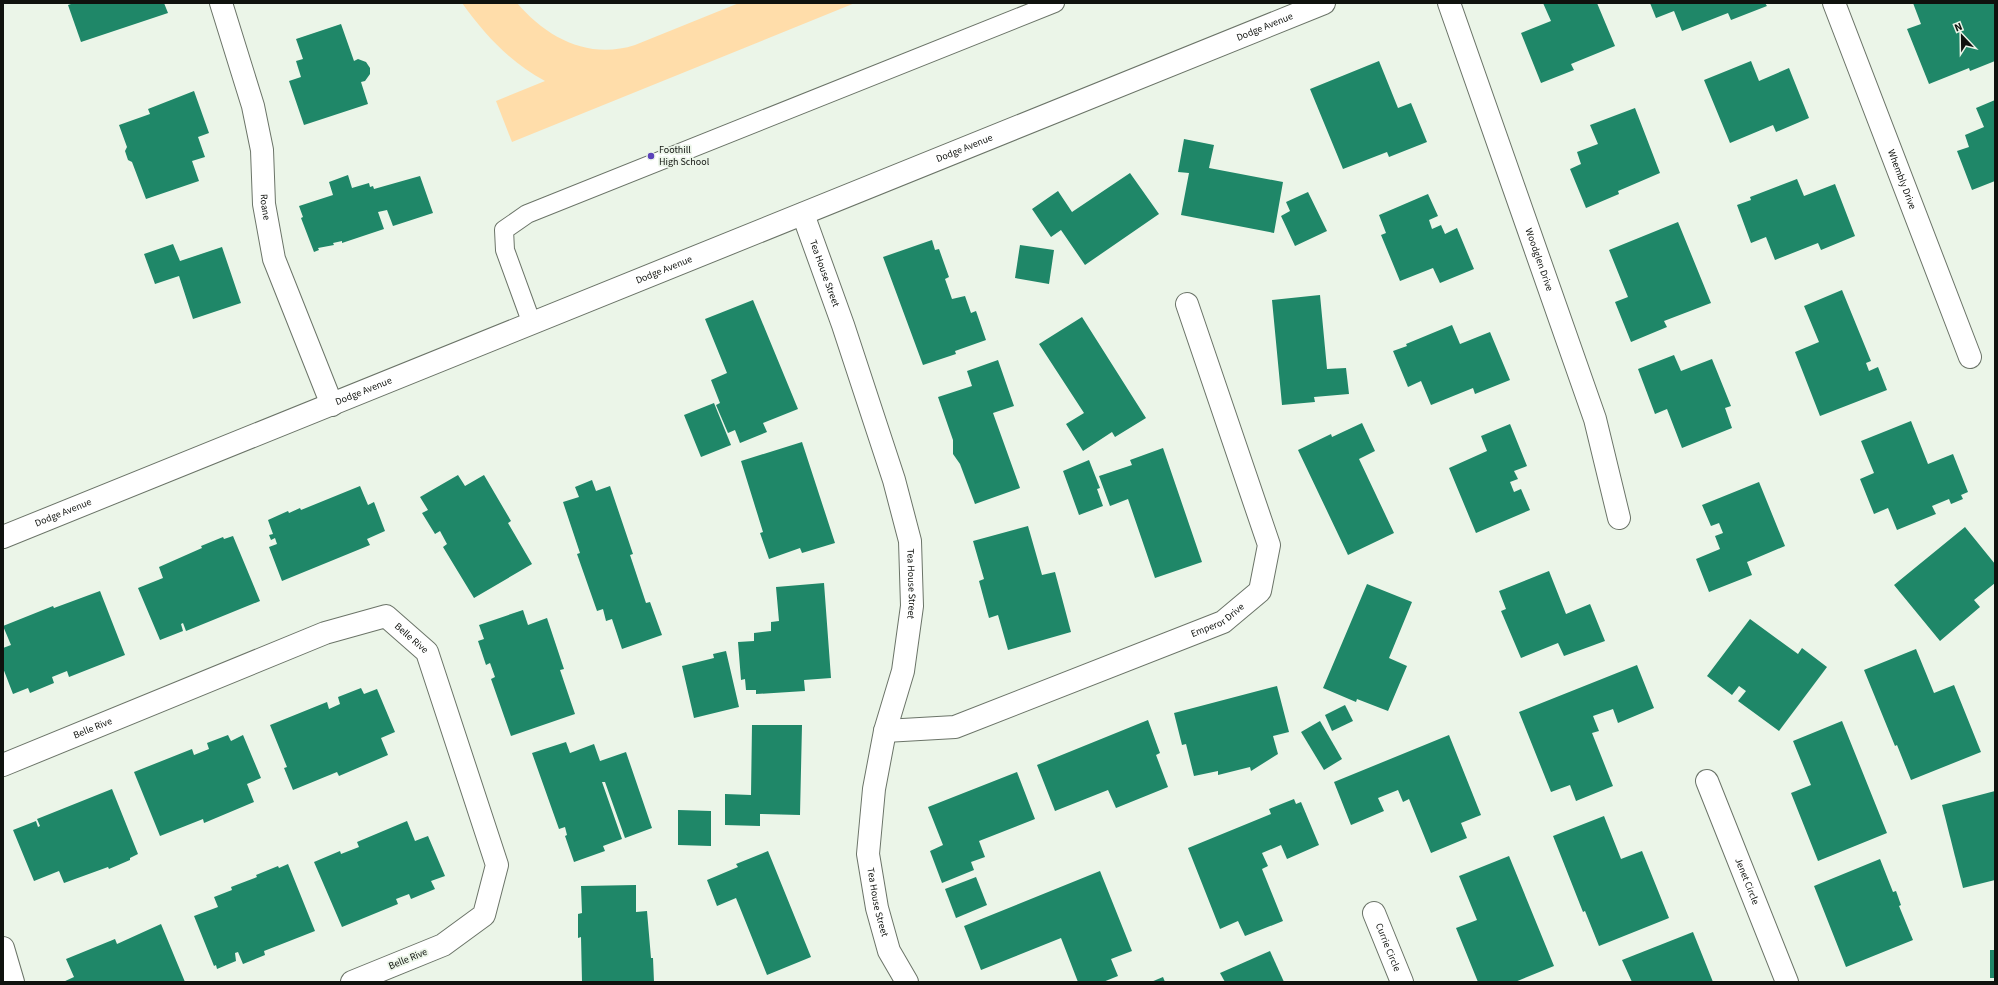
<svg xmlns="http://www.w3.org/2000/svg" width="1998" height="985" viewBox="0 0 1998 985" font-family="'Source Sans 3',sans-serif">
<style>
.green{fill:#fda}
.building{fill:#1f8768}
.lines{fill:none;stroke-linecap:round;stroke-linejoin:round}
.service-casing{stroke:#6b7468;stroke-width:20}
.minor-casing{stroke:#6b7468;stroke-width:24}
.tertiary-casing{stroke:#6b7468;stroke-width:24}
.service{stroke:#fff;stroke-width:18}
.minor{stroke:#fff;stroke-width:22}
.tertiary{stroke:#fff;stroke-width:22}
.poi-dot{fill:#5b42ba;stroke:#ebf5e8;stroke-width:1.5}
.labels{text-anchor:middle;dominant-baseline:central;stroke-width:3.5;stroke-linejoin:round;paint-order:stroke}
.street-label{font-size:10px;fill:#0f120e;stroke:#ebf5e8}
.poi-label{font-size:10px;fill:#0f120e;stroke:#ebf5e8;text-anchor:start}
</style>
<rect width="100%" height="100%" fill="#ebf5e8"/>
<path class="green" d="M462 3H517C547 38 589 60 635 45L739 3H855L512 142 496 101 545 81C510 62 485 35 462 3Z"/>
<g class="building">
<polygon points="74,3 164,3 168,13 81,42 68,5"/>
<polygon points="1543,3 1597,3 1615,46 1571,64 1574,70 1541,83 1521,33 1551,21"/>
<polygon points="1650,3 1765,3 1767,6 1731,20 1728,13 1682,31 1674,11 1656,18"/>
<polygon points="1913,3 1995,3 1995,61 1970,71 1969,68 1929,84 1907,29 1921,24"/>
<polygon points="341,24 354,61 358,59 366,62 370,68 370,74 365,81 361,82 368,104 304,125 289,81 301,77 296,61 303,59 296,39"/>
<polygon points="1379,61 1398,108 1411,103 1427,142 1389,157 1387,152 1343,169 1310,89"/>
<polygon points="1751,61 1759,81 1789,68 1809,118 1776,132 1773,125 1730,143 1704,80"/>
<polygon points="194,91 209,133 198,137 205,157 192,161 199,181 146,199 132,162 128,160 125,151 127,147 119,125 150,114 148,109"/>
<polygon points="1995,100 1995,181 1972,190 1957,151 1969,147 1965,135 1984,127 1976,108"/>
<polygon points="1635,108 1660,173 1618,191 1619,194 1586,208 1570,169 1581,164 1577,152 1598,144 1590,125"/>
<polygon points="1184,139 1214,145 1209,168 1283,182 1274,233 1181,215 1189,173 1178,172"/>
<polygon points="1130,173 1159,214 1085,265 1061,230 1051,237 1032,209 1058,191 1072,212"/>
<polygon points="348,175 352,188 369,183 370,187 373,186 374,189 420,176 433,213 393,226 387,210 378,212 384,229 342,243 342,241 333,243 334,245 318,248 319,250 314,252 301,218 303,217 299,206 333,195 329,182"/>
<polygon points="1797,179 1804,196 1835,184 1855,236 1821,250 1818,243 1775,260 1766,237 1751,243 1737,205 1751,200 1750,197"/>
<polygon points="1308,192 1327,231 1295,246 1281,216 1290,211 1286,202"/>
<polygon points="1428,194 1438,216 1429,220 1432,229 1441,225 1445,234 1457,228 1474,269 1440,283 1433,268 1400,281 1381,235 1386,233 1379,215"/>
<polygon points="1678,222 1711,303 1664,321 1667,327 1631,342 1615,302 1628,297 1609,250"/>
<polygon points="932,240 935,250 939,249 949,277 945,279 952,299 965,296 971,313 976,311 986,340 955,351 956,354 923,365 883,257"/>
<polygon points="173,244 180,261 222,247 241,303 193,319 179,276 155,284 144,254"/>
<polygon points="1020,245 1054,250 1049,284 1015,278"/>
<polygon points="1842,290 1871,361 1866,363 1869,371 1878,367 1887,390 1820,416 1795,352 1819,342 1804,306"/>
<polygon points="1320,295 1327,369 1346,368 1349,394 1314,397 1315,402 1282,405 1272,300"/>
<polygon points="753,300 798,409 763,423 767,432 740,443 735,430 728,433 716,405 720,403 711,380 727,373 705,319"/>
<polygon points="1082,317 1146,418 1115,437 1112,432 1083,451 1066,424 1084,413 1039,344"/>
<polygon points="1452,325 1460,344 1490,332 1510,380 1475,394 1473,388 1431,405 1421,381 1408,387 1393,351 1407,346 1406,344"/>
<polygon points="1674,355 1681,371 1712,359 1731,406 1725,408 1732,428 1682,448 1667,409 1655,414 1638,369"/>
<polygon points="998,360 1014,406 993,413 1020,488 975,504 960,464 953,454 953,440 938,397 972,386 967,371"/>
<polygon points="714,403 731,445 701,457 684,415"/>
<polygon points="1911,421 1928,464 1953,454 1968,492 1961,495 1963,499 1951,504 1949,499 1932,506 1936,514 1897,530 1888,508 1874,514 1860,479 1874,473 1861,441"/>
<polygon points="1362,423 1375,451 1359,459 1394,533 1348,555 1298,450 1331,434 1332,437"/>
<polygon points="1510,424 1527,466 1514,471 1518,479 1510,482 1514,492 1521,489 1530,510 1476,533 1449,468 1487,451 1481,436"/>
<polygon points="802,442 835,543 802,553 800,548 769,559 760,533 763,532 741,461"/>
<polygon points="1163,448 1202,562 1155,578 1128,499 1110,506 1099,476 1132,465 1130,460"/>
<polygon points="1089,460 1100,488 1097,489 1103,506 1079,515 1063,471"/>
<polygon points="458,475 465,486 484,475 511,521 508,523 532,564 474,598 443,547 447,544 440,531 435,534 422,513 428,510 420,497"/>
<polygon points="592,480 596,491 610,486 633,554 630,555 646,603 650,602 662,635 622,649 612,619 606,621 603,609 597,611 577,554 580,553 563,502 579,497 575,487"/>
<polygon points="1759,482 1785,546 1747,562 1752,575 1709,592 1696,559 1720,549 1715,536 1723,533 1719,523 1711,526 1702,505"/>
<polygon points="360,486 368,505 374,502 385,531 367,539 370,545 282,581 269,547 277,544 275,538 271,540 269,535 273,534 268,520 288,511 289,513 300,508 301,510"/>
<polygon points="1028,526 1042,575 1055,572 1071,632 1008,650 998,615 989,618 979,581 984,579 973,541"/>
<polygon points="1965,527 1995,564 1995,583 1974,600 1980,607 1940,641 1894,585"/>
<polygon points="233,536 260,601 186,631 183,623 181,624 183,631 160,640 138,588 163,578 159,567 202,548 201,546 223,537 224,539"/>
<polygon points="1549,571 1566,614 1590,604 1605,641 1564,656 1558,643 1521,658 1501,611 1506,609 1499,591"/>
<polygon points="824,583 831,678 804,680 805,691 756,694 756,690 746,690 745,679 741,680 738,642 754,641 754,633 771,631 771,622 779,621 776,587"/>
<polygon points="1367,584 1412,602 1389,658 1407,666 1388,711 1357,699 1356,702 1323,688"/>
<polygon points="100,591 125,655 69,677 67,671 52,677 54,683 30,693 28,688 13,694 3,668 3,648 11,645 3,626 53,606 54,608"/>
<polygon points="523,610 528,625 547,618 564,669 560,670 575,714 511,736 491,679 495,677 490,663 486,665 478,641 484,639 479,625"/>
<polygon points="1750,619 1798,654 1802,648 1827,667 1779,731 1738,701 1746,691 1739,686 1732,695 1707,676"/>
<polygon points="1916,649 1934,693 1954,685 1981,752 1911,780 1897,745 1895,746 1864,670"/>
<polygon points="726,651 739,707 694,718 682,666 714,658 713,654"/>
<polygon points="1637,665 1654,708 1618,723 1613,709 1593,716 1599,731 1592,733 1613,786 1576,801 1570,785 1551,792 1519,712"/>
<polygon points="1277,686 1289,732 1273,736 1278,754 1251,771 1250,767 1218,775 1218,771 1194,776 1186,744 1182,745 1174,713"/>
<polygon points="361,688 364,694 377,689 395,732 381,738 388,755 339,776 337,772 293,790 284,768 287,767 270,725 327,702 329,709 340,704 338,697"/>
<polygon points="1345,705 1353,721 1332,731 1325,715"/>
<polygon points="1148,720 1160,753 1156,755 1168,787 1116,808 1108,790 1055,811 1037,765"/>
<polygon points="1320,721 1342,759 1324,770 1301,732"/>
<polygon points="1842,721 1887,833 1818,861 1791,793 1811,785 1793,741"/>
<polygon points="752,725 802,725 800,815 760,814 760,826 725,825 725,794 751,795"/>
<polygon points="228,735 231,741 243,735 261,778 247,784 254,802 204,823 203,819 160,836 134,772 192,749 194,755 209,749 207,743"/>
<polygon points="1449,735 1481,815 1461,823 1467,838 1431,853 1409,799 1403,802 1398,790 1378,798 1384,811 1351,825 1334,782"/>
<polygon points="566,742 570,753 594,744 600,761 626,752 652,828 625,838 605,782 602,782 622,839 603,846 605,851 574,862 565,836 567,835 565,827 559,829 532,753"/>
<polygon points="1017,772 1035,819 979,841 985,857 971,862 974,870 942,883 930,851 943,845 928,807"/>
<polygon points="112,789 138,854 130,858 130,860 109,869 108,867 64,883 59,871 34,881 13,830 36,821 38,827 40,826 37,819"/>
<polygon points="1995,791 1995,880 1963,888 1942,805"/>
<polygon points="1294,799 1296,804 1301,802 1319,845 1287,859 1281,845 1262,853 1268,866 1262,869 1283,921 1245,936 1238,921 1220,929 1188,848 1271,814 1269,809"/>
<polygon points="678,810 711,811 711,846 678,845"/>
<polygon points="1604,816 1621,859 1642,851 1669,918 1599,946 1585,911 1583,912 1553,836"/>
<polygon points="407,821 415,841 428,836 445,876 431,881 435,889 411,899 409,894 396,899 398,904 342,927 314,862 340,851 341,854 359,847 357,842"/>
<polygon points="768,851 811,957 767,975 736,898 717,906 707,880 738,867 736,864"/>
<polygon points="1509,856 1554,966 1515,982 1478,982 1456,928 1477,920 1459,876"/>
<polygon points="1880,859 1893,892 1896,891 1901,905 1899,906 1913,940 1846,967 1814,886"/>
<polygon points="288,864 315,931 264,951 265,955 243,964 238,952 235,953 236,961 217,969 216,965 214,966 194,916 218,907 214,897 232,890 231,887 257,877 256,875 278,866 279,868"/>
<polygon points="1100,871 1132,951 1111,959 1118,976 1103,982 1078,982 1061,938 981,970 964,926"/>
<polygon points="976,877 987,905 956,918 945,889"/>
<polygon points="636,885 636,912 647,911 651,958 653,958 654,982 582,982 581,937 578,938 578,914 582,913 581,886"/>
<polygon points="161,924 185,982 63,982 74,977 66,959 115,939 117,944"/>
<polygon points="1693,932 1713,982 1632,982 1622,960"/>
<rect x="1990" y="950" width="5" height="28"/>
<polygon points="1270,951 1284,982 1225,982 1220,973"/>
<polygon points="1163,977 1165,982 1151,982"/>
</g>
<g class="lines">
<g class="service-casing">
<polyline id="service" points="532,324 505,250 504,230 527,214 1055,3"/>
</g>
<g class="minor-casing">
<g id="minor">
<path id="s1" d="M221 3 253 106 262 150 264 204 274 259 332 405"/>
<path id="s2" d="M1449 3 1595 419 1619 518"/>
<path id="s3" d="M1834 3 1970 357"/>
<path id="s4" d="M803 214 843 325 894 480 910 541 912 606 903 671 885 731 874 789 868 854 877 908 889 951 907 982"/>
<path id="s5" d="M885 731 955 727 1223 622 1260 591 1269 545 1187 304"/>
<path id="s6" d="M3 765 325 633 386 616 427 652 497 865 484 915 443 945 352 982"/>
<path id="s7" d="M1707 781 1787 982"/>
<path id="s8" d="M1374 913 1402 982"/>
<polyline points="3,948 13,982"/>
</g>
</g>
<g class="tertiary-casing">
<g id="tertiary">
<path id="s9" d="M3 537 1324 3"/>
</g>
</g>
<use href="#service" class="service"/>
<use href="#minor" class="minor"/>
<use href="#tertiary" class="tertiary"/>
</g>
<circle class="poi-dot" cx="651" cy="156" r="4"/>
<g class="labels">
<g class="street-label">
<text stroke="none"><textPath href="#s9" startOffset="1361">Dodge Avenue</textPath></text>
<text stroke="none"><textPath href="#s9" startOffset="1037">Dodge Avenue</textPath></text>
<text stroke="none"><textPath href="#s3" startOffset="189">Whembly Drive</textPath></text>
<text stroke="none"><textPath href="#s1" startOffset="210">Roane</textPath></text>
<text stroke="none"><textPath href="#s2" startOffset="272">Woodglen Drive</textPath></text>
<text stroke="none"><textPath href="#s9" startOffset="713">Dodge Avenue</textPath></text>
<text stroke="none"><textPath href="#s4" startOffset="63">Tea House Street</textPath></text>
<text stroke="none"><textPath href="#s9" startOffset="389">Dodge Avenue</textPath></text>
<text stroke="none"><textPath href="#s9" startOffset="65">Dodge Avenue</textPath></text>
<text stroke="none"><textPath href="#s4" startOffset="387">Tea House Street</textPath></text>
<text stroke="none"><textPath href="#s5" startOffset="354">Emperor Drive</textPath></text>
<text stroke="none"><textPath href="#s6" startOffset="445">Belle Rive</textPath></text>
<text stroke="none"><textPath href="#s6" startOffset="97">Belle Rive</textPath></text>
<text stroke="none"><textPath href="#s7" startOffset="108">Jenet Circle</textPath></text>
<text stroke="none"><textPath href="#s4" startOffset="711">Tea House Street</textPath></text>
<text stroke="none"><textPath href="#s8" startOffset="37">Currie Circle</textPath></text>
<text transform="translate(408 959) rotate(-22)">Belle Rive</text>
</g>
<g class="poi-label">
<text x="659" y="150">Foothill<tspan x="659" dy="12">High School</tspan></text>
</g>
</g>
<rect width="1998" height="985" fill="none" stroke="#0f120e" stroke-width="8"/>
<g transform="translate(1962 36) rotate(338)" stroke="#ebf5e8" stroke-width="3" paint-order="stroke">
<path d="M0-3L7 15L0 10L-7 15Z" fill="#0f120e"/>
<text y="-6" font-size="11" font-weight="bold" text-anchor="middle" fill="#0f120e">N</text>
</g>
</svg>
